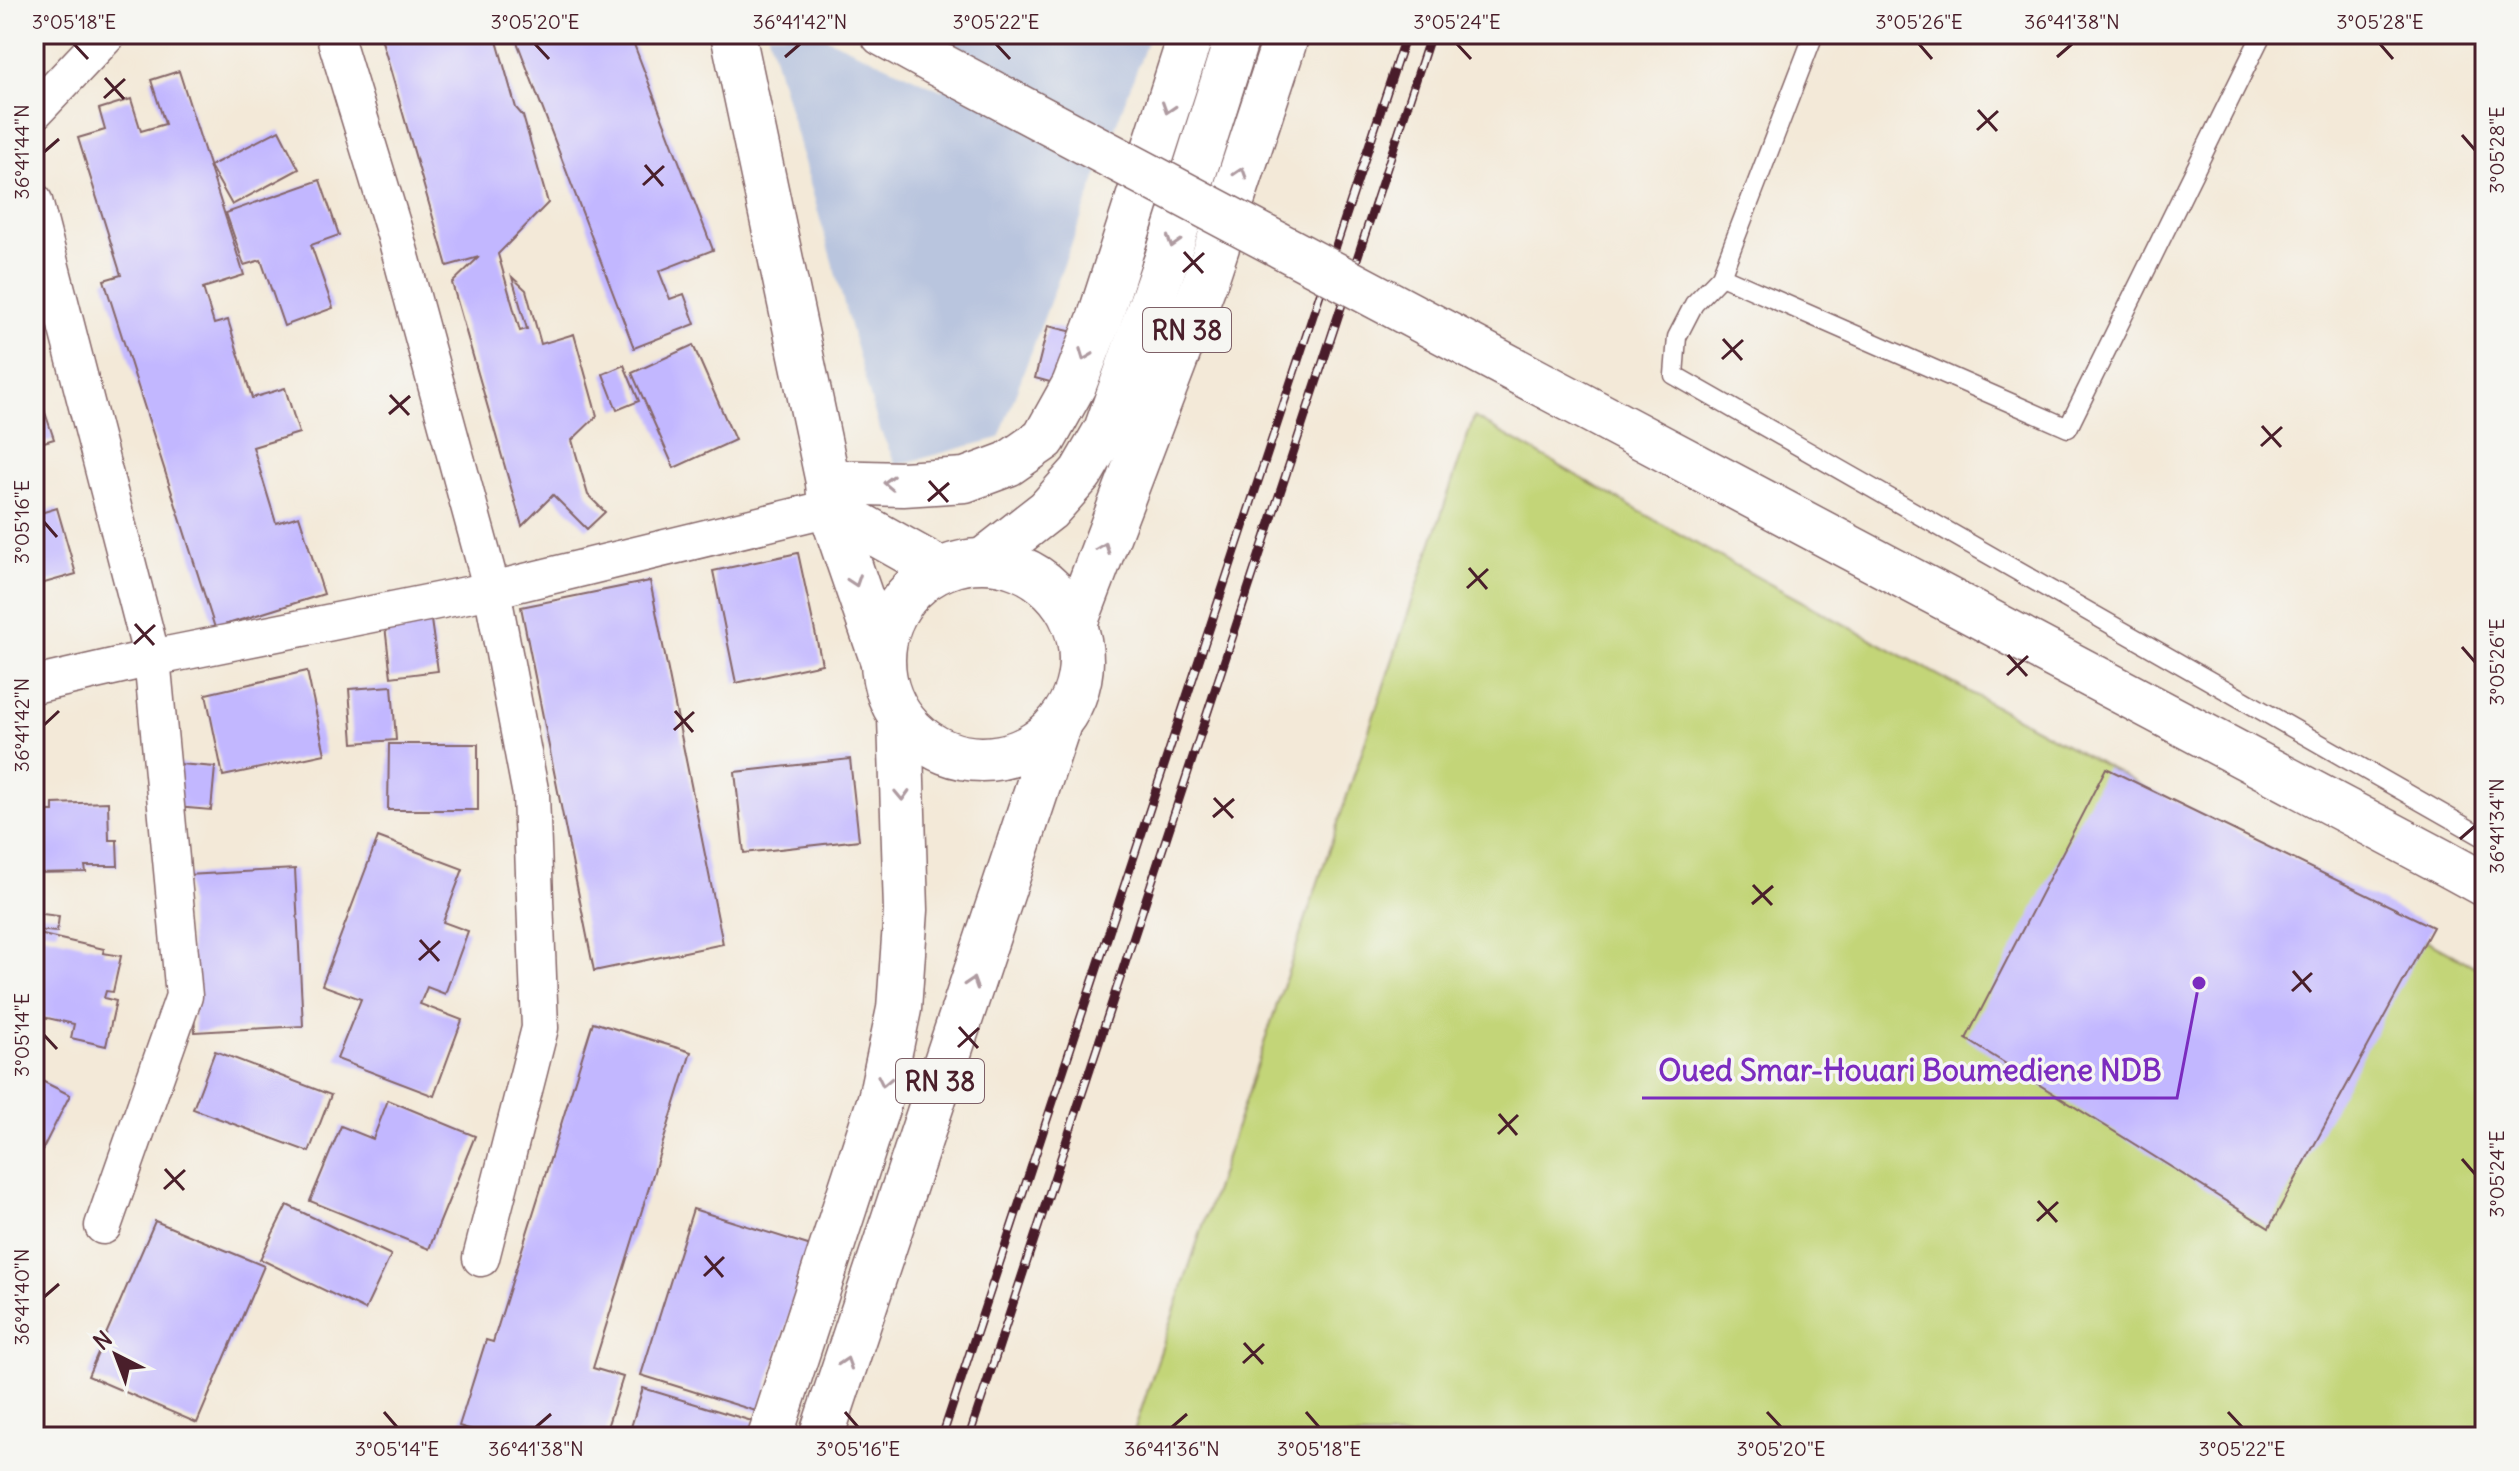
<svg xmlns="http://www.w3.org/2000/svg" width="2519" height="1471" viewBox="0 0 2519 1471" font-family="Delius,sans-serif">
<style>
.industrial{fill:#b9c5de}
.green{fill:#c3d578;stroke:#867a52;stroke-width:2}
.building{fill:#c2b7ff}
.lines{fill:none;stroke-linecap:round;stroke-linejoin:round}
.service-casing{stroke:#856668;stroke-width:21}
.minor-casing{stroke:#856668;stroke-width:39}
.secondary-casing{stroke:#856668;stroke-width:47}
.primary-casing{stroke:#856668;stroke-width:47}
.service{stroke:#fff;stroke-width:18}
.minor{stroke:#fff;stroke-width:36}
.secondary{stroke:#fff;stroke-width:44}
.primary{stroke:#fff;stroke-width:44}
.rail-casing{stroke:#4a1f2b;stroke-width:9}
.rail{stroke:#f6f6f2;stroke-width:6;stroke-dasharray:18;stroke-linecap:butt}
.secondary-bridge-casing{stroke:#856668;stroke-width:47;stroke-linecap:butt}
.secondary-bridge{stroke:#fff;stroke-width:44}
.oneway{stroke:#ae9aa0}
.ticks{fill:none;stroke:#4a1f2b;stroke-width:3}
.labels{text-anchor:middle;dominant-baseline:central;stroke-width:7;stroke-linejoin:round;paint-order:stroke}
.shield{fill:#f6f6f2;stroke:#7e6067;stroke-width:2}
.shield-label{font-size:26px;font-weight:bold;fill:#4a1f2b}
.leader{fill:none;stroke:#7b2cbf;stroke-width:3}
.callout-dot{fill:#7b2cbf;stroke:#f6f6f2;stroke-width:3}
.callout-label{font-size:30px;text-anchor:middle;font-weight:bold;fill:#7b2cbf;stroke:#f6f6f2;stroke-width:7;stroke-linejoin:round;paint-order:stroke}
.neatline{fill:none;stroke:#4a1f2b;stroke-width:3}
.ticks-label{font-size:20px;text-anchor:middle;fill:#4a1f2b}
</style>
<rect width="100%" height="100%" fill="#f6f6f2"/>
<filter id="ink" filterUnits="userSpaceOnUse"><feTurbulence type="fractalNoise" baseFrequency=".0125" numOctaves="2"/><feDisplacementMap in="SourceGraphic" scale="16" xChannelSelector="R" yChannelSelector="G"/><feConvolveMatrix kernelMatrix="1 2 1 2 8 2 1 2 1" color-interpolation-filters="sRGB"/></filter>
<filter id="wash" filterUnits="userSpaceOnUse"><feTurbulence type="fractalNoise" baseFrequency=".006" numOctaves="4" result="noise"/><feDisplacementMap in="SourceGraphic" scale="32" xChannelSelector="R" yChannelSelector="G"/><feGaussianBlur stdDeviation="1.8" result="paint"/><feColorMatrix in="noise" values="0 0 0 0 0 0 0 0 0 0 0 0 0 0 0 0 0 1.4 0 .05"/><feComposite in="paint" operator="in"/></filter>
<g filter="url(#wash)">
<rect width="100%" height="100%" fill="#f3e9d8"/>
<polygon class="industrial" points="768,34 818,34 943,91 955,46 945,34 1150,34 999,438 896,465 878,425"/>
<polygon class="green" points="1474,417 1711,552 2485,972 2485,1437 1132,1437"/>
<g id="blocks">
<g class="building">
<polygon points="380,34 495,34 516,108 523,116 548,203 498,254 520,331 527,329 512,277 526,290 541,344 574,334 597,416 572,440 588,495 605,512 587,529 553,495 522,526 452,283 479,257 447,266"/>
<polygon points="514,34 630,34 713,250 659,271 670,299 684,294 695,324 634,348"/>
<polygon points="179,71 244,275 203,288 214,324 228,320 252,398 285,388 299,433 253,447 276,523 299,516 324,594 215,628 104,280 121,275 78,138 105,130 99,109 131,99 141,131 165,124 151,80"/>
<polygon points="279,130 299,169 232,205 210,166"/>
<polygon points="320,180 339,235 311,245 333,308 284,326 261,260 244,265 226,213"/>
<polygon points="1048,326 1078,333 1065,386 1035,378"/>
<polygon points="693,345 735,440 674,468 632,373"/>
<polygon points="624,365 639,401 617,410 603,374"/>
<polygon points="34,380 54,439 34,445"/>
<polygon points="57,508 76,574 34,586 34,515"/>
<polygon points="798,553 822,664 736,683 713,571"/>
<polygon points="650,581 723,944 594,971 521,607"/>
<polygon points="431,620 438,671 391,677 385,626"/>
<polygon points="307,671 325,754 223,776 206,694"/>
<polygon points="392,686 396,740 353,743 349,689"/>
<polygon points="389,744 478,744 478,810 388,810"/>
<polygon points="850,759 859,840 744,853 735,772"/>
<polygon points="179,764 215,767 211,810 176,807"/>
<polygon points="2106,768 2433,927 2269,1228 1966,1039"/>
<polygon points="108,802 109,840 117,840 118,866 85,866 86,872 34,873 34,803 38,803 39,811 53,811 53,804"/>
<polygon points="378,837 463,869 443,922 468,931 445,994 427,987 420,1004 462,1020 434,1096 337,1059 361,999 322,985"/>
<polygon points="295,869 303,1026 195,1032 187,875"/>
<polygon points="34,913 59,916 57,932 34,930"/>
<polygon points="34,933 104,949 103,953 121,956 113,992 106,991 104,998 116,1001 106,1046 71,1038 74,1024 34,1015"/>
<polygon points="593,1022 691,1052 593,1368 623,1377 604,1437 495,1437 459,1426 486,1340 493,1342"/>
<polygon points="215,1051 331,1095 309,1152 193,1109"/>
<polygon points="34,1077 70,1095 34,1166"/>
<polygon points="388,1100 475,1136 429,1249 310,1201 341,1126 373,1139"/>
<polygon points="287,1205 391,1255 365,1310 260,1259"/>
<polygon points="693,1209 811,1246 759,1412 641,1375"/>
<polygon points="155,1221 264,1266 197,1423 88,1376"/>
<polygon points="643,1388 755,1422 751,1437 628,1437"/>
</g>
</g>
</g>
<g filter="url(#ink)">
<use href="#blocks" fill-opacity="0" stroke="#856668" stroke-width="2"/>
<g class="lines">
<g class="service-casing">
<g id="service">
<polyline points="1814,34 1721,276 1694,304 1677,337 1674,375 2485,838"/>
<polyline points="1721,276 2068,428 2262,34"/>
</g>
</g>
<g class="minor-casing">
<g id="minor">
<polyline points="334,34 395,234 492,590 531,795 540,1028 481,1258"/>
<polyline points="34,112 108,34"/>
<polyline points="34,201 152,658 184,996 103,1226"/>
<polyline points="34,685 152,658 492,590 830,508"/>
</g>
</g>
<g class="secondary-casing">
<g id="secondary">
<polyline points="733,34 828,482 830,508 882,659"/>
<polyline points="883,34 934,62"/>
<polyline points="830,508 939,569"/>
<polyline points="2443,862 2485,885"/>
</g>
</g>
<g class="primary-casing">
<g id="primary">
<polyline points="828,482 903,484 965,480 1008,464 1044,439 1074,385 1099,320 1191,34"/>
<polyline points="984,560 1048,510 1081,473 1106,430 1167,258 1238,34"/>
<circle cx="982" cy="660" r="99"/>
<polyline points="1076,621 1208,274 1287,34"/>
<polyline points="770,1437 880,1099 899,1009 906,910 900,717"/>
<polyline points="821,1437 1058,726"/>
</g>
</g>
<use href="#service" class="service"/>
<use href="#minor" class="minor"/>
<use href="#secondary" class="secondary"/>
<use href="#primary" class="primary"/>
<g class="rail-casing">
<g id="rail">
<polyline points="942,1437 1406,34"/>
<polyline points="969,1437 1431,34"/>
</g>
</g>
<use href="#rail" class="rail"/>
<g class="secondary-bridge-casing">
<polyline id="secondary-bridge" points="934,62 2443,862"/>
</g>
<use href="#secondary-bridge" class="secondary-bridge"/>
</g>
<defs><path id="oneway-chevron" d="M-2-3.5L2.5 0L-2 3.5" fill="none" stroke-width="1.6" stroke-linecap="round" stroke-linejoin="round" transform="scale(2)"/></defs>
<g class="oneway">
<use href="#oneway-chevron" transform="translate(1168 108) rotate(108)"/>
<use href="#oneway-chevron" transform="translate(1241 173) rotate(-72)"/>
<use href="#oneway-chevron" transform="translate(1173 242) rotate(107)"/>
<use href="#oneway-chevron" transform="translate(1085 355) rotate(111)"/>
<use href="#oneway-chevron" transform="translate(889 483) rotate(-178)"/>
<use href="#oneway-chevron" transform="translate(1104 548) rotate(-69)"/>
<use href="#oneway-chevron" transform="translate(855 581) rotate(71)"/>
<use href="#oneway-chevron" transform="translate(902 795) rotate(88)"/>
<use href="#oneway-chevron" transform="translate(972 983) rotate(-72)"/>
<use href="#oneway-chevron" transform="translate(884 1081) rotate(102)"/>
<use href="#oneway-chevron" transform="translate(846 1363) rotate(-72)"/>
</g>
</g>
<path class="ticks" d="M74 44 88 59M535 44 549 59M996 44 1010 59M1457 44 1471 59M1919 44 1932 59M2380 44 2393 59M785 57 800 44M2057 57 2072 44M105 78 124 99M104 98 125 79M1978 110 1997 131M1977 130 1998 111M2462 135 2475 150M44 152 59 139M645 165 663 186M643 185 664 166M1184 252 1203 273M1183 272 1204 253M1723 339 1742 360M1722 359 1743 340M390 395 409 415M389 414 410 396M2262 426 2281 447M2261 446 2282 427M929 481 948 502M928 501 949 483M44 522 57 537M1469 568 1487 589M1467 588 1488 569M135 624 154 645M134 644 155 625M2462 647 2475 662M2008 655 2027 676M2007 675 2028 656M675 711 693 732M44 725 59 711M674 730 694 712M1214 798 1233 818M1213 817 1234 799M2460 839 2475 826M1753 885 1772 905M1752 904 1773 886M420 940 439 961M419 960 440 941M2293 971 2311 992M2292 991 2312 973M959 1027 978 1048M44 1035 57 1049M958 1047 979 1028M1499 1114 1517 1135M1498 1134 1518 1115M2462 1159 2475 1174M165 1169 184 1190M164 1189 185 1170M2038 1201 2057 1222M2037 1221 2058 1202M705 1256 723 1277M704 1276 724 1257M44 1297 59 1284M1244 1343 1263 1364M1243 1363 1264 1344M384 1412 397 1427M845 1412 858 1427M1306 1412 1319 1427M1767 1412 1781 1427M2228 1412 2242 1427M536 1427 551 1414M1172 1427 1187 1414"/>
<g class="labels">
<g class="shield">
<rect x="1143" y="308" width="88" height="44" rx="6"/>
<rect x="896" y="1059" width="88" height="44" rx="6"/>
</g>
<g class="shield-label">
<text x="1187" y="330">RN 38</text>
<text x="940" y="1081">RN 38</text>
</g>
</g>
<path class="leader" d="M2199 983L2177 1098H1642"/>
<circle class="callout-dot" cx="2199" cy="983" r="8"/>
<g class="callout-label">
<text x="1910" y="1081">Oued Smar-Houari Boumediene NDB</text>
</g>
<rect width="2519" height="1471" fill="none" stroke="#f6f6f2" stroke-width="88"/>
<g transform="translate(116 1355) rotate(318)" stroke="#f6f6f2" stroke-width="6" paint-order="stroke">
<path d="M0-6L14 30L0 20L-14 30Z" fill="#4a1f2b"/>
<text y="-12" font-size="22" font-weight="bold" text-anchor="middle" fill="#4a1f2b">N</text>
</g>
<rect x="44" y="44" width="2431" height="1383" class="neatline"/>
<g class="ticks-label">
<text x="74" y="29">3°05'18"E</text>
<text x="535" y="29">3°05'20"E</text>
<text x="800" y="29">36°41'42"N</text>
<text x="996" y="29">3°05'22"E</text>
<text x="1457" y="29">3°05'24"E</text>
<text x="1919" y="29">3°05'26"E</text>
<text x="2072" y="29">36°41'38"N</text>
<text x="2380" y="29">3°05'28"E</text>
<text transform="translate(2497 150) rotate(-90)" y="7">3°05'28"E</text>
<text transform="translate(22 152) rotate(-90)" y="7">36°41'44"N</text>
<text transform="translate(22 522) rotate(-90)" y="7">3°05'16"E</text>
<text transform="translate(2497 662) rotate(-90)" y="7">3°05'26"E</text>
<text transform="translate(22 725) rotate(-90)" y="7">36°41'42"N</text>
<text transform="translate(2497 826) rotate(-90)" y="7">36°41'34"N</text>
<text transform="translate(22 1035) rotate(-90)" y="7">3°05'14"E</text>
<text transform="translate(2497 1174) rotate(-90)" y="7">3°05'24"E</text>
<text transform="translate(22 1297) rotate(-90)" y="7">36°41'40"N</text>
<text x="397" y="1456">3°05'14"E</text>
<text x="536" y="1456">36°41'38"N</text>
<text x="858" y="1456">3°05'16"E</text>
<text x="1172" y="1456">36°41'36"N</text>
<text x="1319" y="1456">3°05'18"E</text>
<text x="1781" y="1456">3°05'20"E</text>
<text x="2242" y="1456">3°05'22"E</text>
</g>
</svg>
